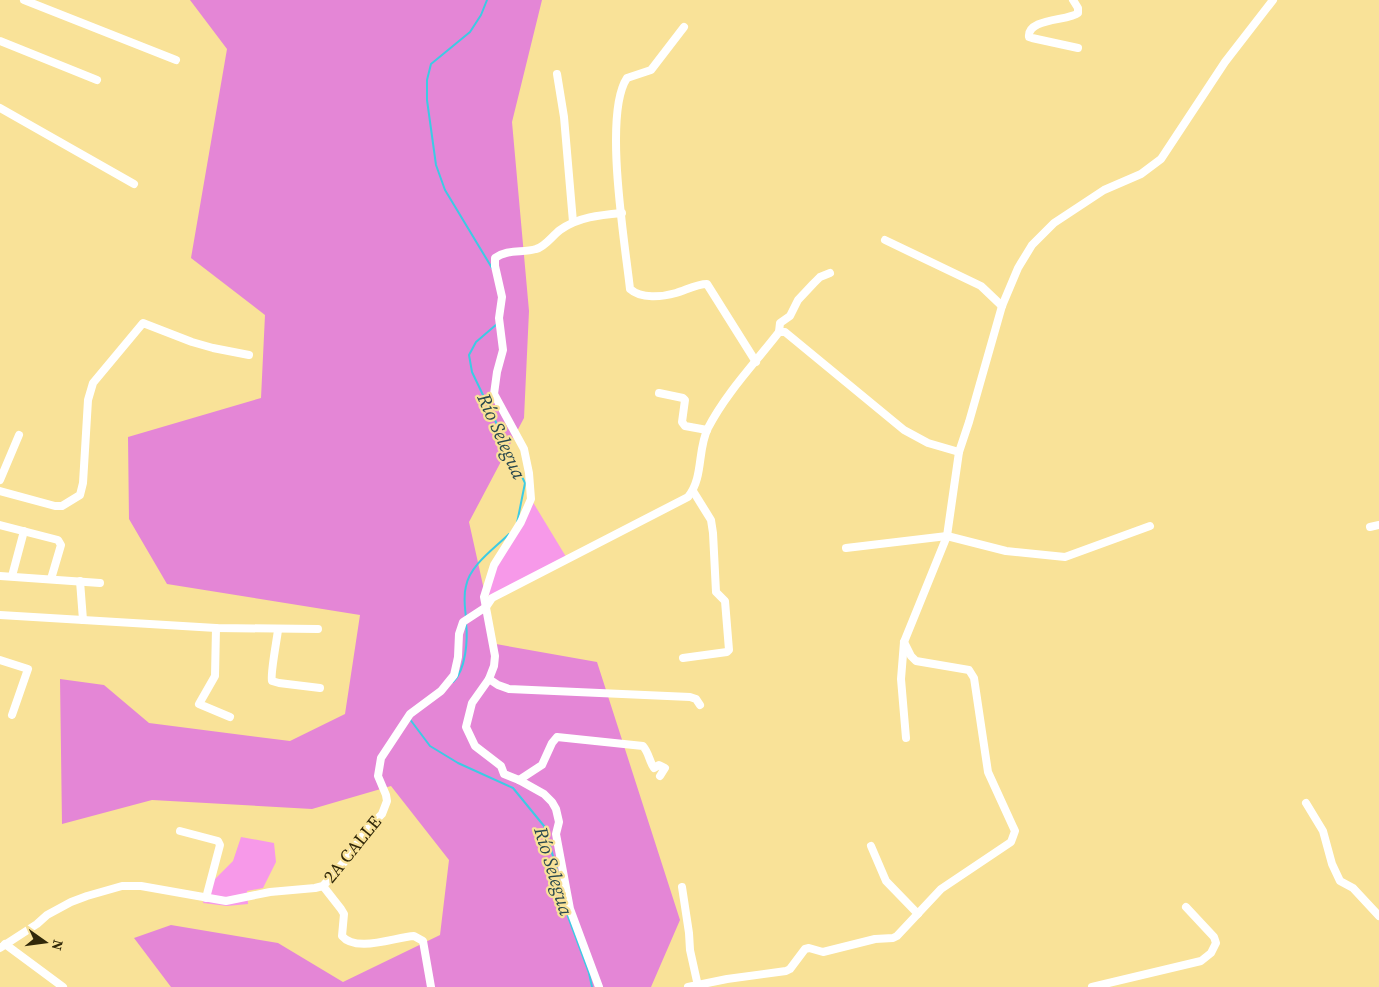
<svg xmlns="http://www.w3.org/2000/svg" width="1379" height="987" viewBox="0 0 1379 987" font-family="'Source Serif 4',serif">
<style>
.green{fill:#f799e9}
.forest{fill:#e486d6}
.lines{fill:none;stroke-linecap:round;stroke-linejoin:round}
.stream{stroke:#3ccbe4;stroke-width:2}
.minor{stroke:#fff;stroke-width:8}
.labels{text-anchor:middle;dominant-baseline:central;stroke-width:4.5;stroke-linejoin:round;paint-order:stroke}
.street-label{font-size:18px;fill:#312809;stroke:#f9e298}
.water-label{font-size:19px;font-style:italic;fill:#2a484e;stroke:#f9e298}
</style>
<rect width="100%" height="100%" fill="#f9e298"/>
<g class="green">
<polygon points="531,499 568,560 492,598 487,594 493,567"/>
<polygon points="241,837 274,843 276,862 263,888 247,891 248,904 227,906 203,903 207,887 233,861"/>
</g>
<polygon class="forest" points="190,0 542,0 512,122 529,311 524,418 469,522 496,644 597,662 680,920 651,987 171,987 134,938 171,925 278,943 343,982 440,935 449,860 391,786 312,809 152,800 62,824 60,679 104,685 149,723 290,741 345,714 360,615 167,584 129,519 128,437 261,398 265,315 191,258 227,49"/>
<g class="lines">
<g class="stream">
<polyline points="487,0 481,15 470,32 431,64 427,80 427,100 436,165 445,190 492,268"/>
<polyline points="497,324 476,342 469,355 472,372 525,483 517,523"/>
<path d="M466 618C465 607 463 597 466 586 470 565 494 549 509 534"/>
<path d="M453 682C466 670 468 639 466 623"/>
<polyline points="409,718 430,746 458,763 513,788 544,826 558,873 567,914 589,973 592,987"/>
</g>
<g class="minor">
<polyline points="24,0 176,60"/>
<path d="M1073 0 1078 8V13C1069 21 1027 18 1029 37L1032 38 1078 48"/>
<path d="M684 27 651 70 627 78C603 114 625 243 630 289 641 299 662 297 676 293 686 290 697 284 707 284L756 362"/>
<polyline points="0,41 97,80"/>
<polyline points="557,74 564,117 573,222"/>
<polyline points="0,108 134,184"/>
<polyline points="885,240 981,286 1002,306"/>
<polyline points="779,332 780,323 790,316 798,300 813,284 820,277 830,273"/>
<polyline points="659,393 683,398 685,400 682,422 685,426 707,430"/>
<polyline points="0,480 19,435"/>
<polyline points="0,491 55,506 62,506 80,495 83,483 88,400 93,383 143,323 192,342 213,348 249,355"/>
<polyline points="0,525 58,540 61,545 51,579"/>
<polyline points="1370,527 1379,525"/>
<polyline points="846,548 947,536 1006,551 1065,557 1150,526"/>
<polyline points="0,576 100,583"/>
<polyline points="12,576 24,531"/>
<polyline points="80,581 83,620"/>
<polyline points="0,615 216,628 318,629"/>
<polyline points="216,628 215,676 199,704 230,717"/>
<path d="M278 630C277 639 270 675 272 681L279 683 320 688"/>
<polyline points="683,658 727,652 729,650 725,601 716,592 713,533 711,520 693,491"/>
<polyline points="0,660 28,669 12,715"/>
<polyline points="489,679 498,685 509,689 690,697 696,699 700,705"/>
<polyline points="906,738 901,679 904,642 947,536 959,452 969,422 1002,306 1018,268 1032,245 1054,223 1104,190 1141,174 1161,159 1225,62 1273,0"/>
<path d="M519 780 542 765 552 743 557 737 643 746C649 753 649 761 654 768L659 765 665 768 660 776"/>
<polyline points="1306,803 1323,831 1332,864 1340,881 1353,888 1379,916"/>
<polyline points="180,831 218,841 220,845 206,898"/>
<polyline points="871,846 886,881 918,914"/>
<path d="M323 886 341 909 344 914 342 936C356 953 395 937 414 936L423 941 431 987"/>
<polyline points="682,887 689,933 690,950 698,986"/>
<polyline points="5,944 63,987"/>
<path d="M0 948 37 924 47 915 71 902 87 896 122 886H141L226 901 270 892 315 888 323 886 345 861 368 828 382 814 387 801 386 795 378 776 381 758 410 714 441 691 454 675 458 657 459 634 463 622 486 607 492 598 688 497C704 477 697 450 708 428 726 393 755 363 779 332H785L904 430 928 443 959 452"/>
<path d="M599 987 570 909 556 834 559 822 556 809 552 802 544 794 519 780 504 774 501 766 475 746 466 727 472 703 489 679 494 666 495 656 484 597 494 565 521 522 531 499 529 473 524 449 494 394 497 372 503 350 499 318 502 297 495 266V258C507 249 522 253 536 249 545 247 552 236 560 230 578 217 600 215 622 213"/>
<polyline points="688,987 727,979 786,971 790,969 805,949 809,948 823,952 875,939 893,938 897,936 941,889 1011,842 1015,831 988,772 974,678 969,670 916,661 911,656 904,642"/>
<polyline points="1092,987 1201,961 1211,953 1216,943 1214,937 1186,907"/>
</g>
</g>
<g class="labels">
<g class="street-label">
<text transform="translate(352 849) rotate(-51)">2A CALLE</text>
</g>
<g class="water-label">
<text transform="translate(502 436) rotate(66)">Río Selegua</text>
<text transform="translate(554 871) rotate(73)">Río Selegua</text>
</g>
</g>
<g transform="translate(45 942) rotate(104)" stroke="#f9e298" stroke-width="4" paint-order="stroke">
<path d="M0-4L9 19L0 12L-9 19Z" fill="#312809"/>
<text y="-8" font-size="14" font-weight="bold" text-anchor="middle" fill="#312809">N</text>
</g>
</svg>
